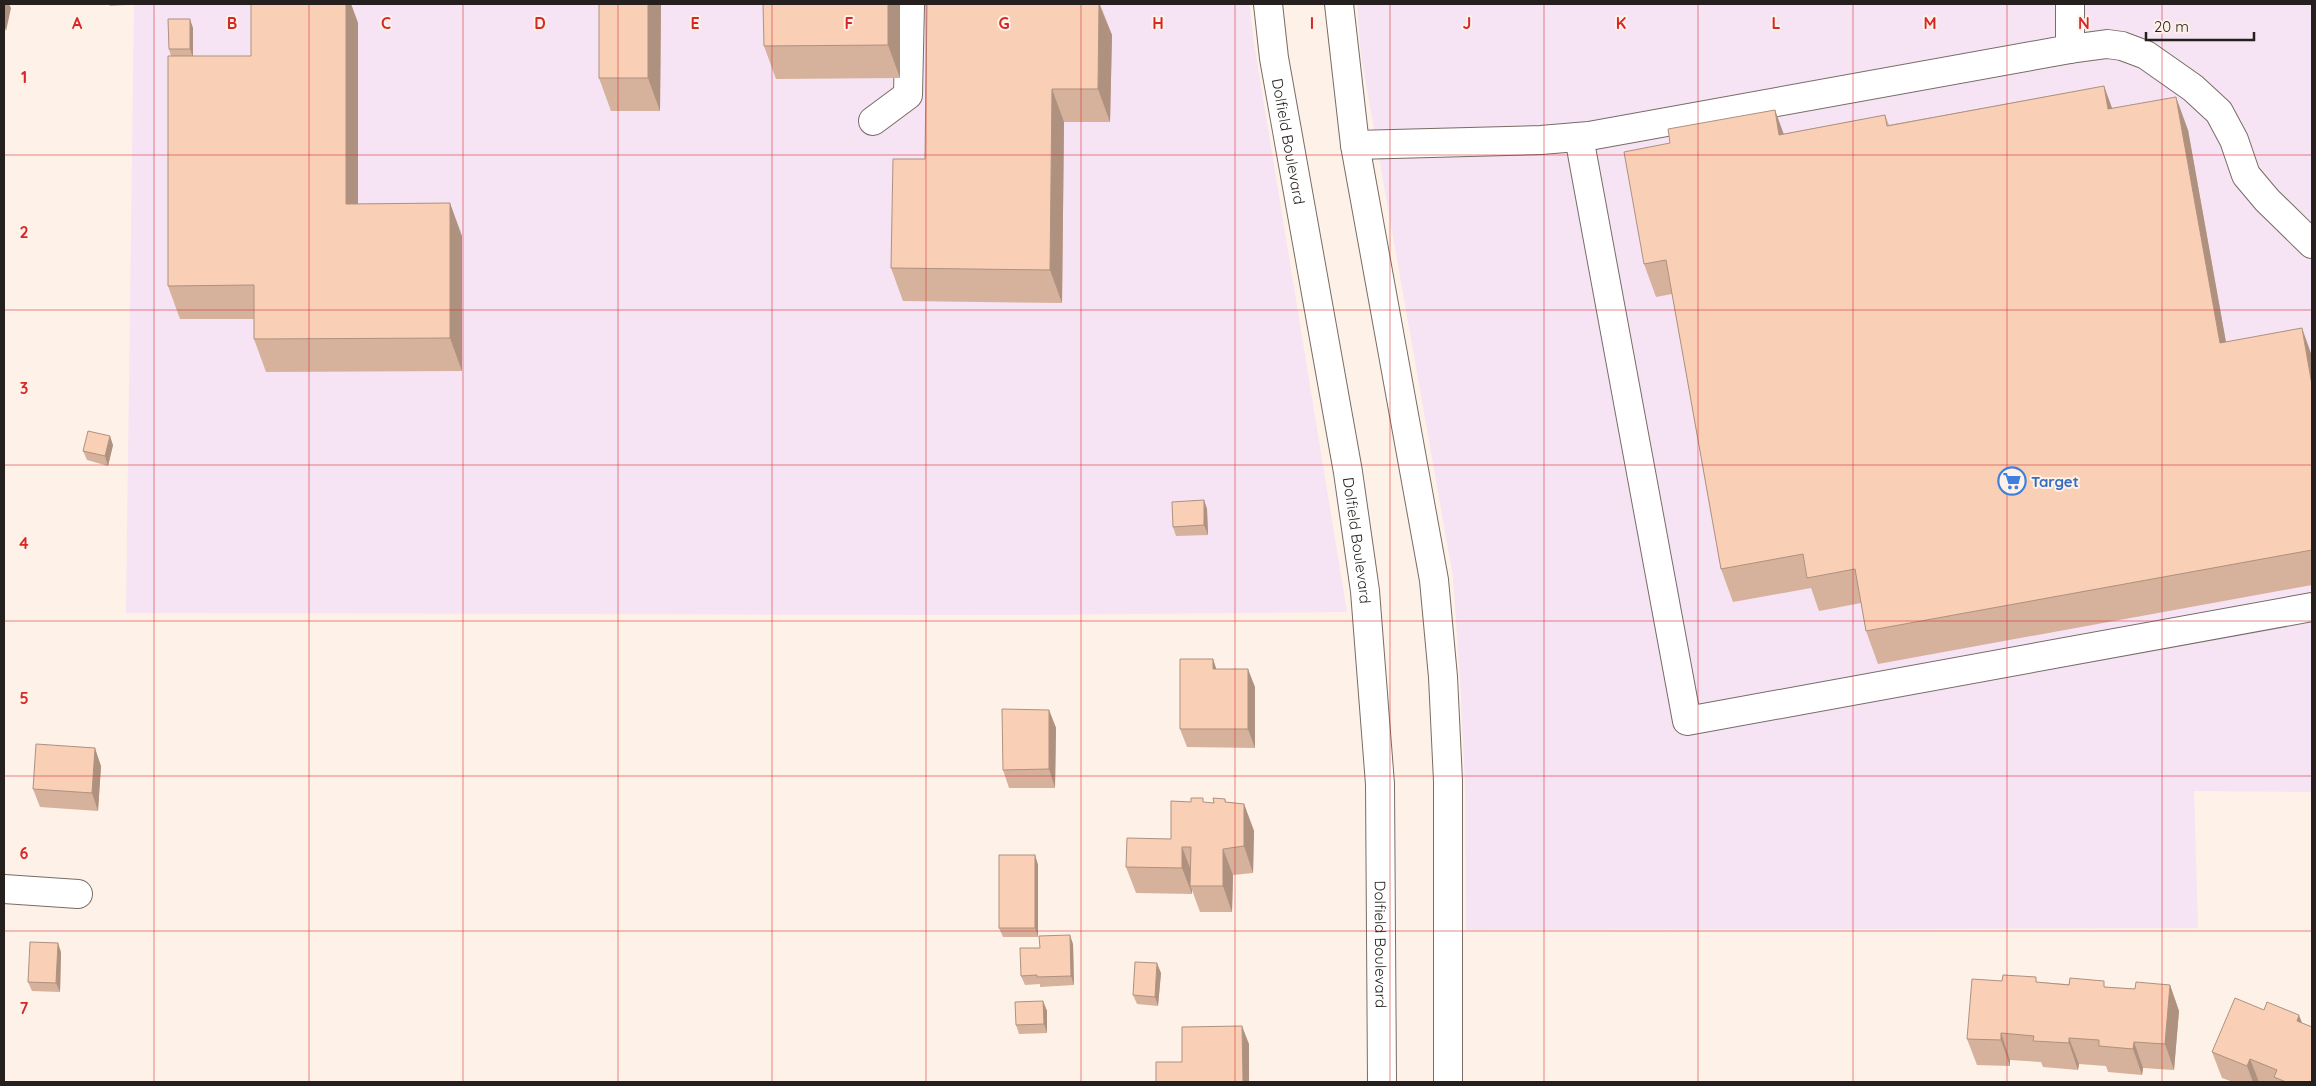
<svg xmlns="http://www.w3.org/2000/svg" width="2316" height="1086" viewBox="0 0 2316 1086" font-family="Quicksand,sans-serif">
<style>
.commercial{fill:#f6e3f3}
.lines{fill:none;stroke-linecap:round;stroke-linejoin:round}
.minor-casing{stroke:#786c65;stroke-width:30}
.major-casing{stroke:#786c65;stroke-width:30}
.minor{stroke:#fff;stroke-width:28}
.major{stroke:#fff;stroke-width:28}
.wall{fill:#d6b29c}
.shaded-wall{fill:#ae917f}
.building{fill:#f9cfb5;stroke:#ae917f}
.grid{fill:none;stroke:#d62828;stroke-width:1;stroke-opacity:0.55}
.labels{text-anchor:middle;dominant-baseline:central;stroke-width:4;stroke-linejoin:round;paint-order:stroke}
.street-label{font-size:15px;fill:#25201d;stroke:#fef1e8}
.shop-label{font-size:15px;font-weight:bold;fill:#366cbe;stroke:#fef1e8;text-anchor:start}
.grid-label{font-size:16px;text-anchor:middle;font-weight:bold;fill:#d62828;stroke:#fef1e8;stroke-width:4;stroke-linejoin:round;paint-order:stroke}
</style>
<rect width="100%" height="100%" fill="#fef1e8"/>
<g class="commercial">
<polygon points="134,4 1249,4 1255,49 1347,612 1008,615 126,613"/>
<polygon points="1357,4 2312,4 2312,792 2194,791 2198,928 1466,930 1465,787 1460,678 1453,577 1361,55"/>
</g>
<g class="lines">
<g class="minor-casing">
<g id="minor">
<polyline points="2070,49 2107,44 2122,46 2146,55 2193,88 2219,112 2234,140 2246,175 2267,200 2312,244"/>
<polyline points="873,121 908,95 910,4"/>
<polyline points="1579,137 1687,721 2312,607"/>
<polyline points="1355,145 1541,140 1589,136 2070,49 2070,4"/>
<polyline points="4,889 78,894"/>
</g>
</g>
<g class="major-casing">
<g id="major">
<path id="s1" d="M1268 4 1274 58 1348 472 1365 591 1380 784 1382 1082"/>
<polyline points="1339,4 1355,145 1434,580 1443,677 1448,781 1448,1082"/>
</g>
</g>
<use href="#minor" class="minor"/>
<use href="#major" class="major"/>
</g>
<g class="wall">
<polygon points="109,4 126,4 126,5 110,6"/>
<polygon points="251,4 351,4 358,23 358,204 462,236 462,371 266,372 254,339 254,319 180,319 168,286 171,56 169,49 193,28 193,56 251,56"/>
<polygon points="599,4 661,4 660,111 611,111 599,78"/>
<polygon points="900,4 900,78 776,79 764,46"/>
<polygon points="927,4 1100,4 1112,35 1110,122 1064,122 1062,303 903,301 891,268 925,159"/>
<polygon points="2104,86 2112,109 2188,130 2226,342 2312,356 2312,585 1878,664 1866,631 1861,603 1819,611 1811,588 1733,602 1721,569 1672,294 1656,297 1644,264 1670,143 1775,110 1783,134 1885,115 1889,125"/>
<polygon points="113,445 108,466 87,460 83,451"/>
<polygon points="1204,500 1207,509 1208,535 1176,536 1173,527"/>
<polygon points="1213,659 1216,669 1255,687 1255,748 1187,747 1180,729"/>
<polygon points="1049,710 1056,728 1055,788 1009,788 1003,770"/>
<polygon points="101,766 98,811 40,807 33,789"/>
<polygon points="1225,799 1226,802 1244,804 1254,831 1253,873 1233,875 1232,912 1200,912 1192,890 1192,894 1136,893 1126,867 1171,839 1205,803 1214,803"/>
<polygon points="1035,855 1038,865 1038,937 1003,937 999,928"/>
<polygon points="1073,944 1074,985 1040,987 1040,984 1025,985 1021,976 1040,948"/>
<polygon points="61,952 60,992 32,991 28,982"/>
<polygon points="1161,973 1158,1006 1137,1004 1133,995"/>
<polygon points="2038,982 2135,989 2170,985 2179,1011 2174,1070 2143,1068 2142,1075 2108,1072 2106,1066 2079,1064 2078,1070 2043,1067 2041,1062 2010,1060 2010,1066 1977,1065 1967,1039"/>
<polygon points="1043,1001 1047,1011 1047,1033 1019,1034 1016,1025"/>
<polygon points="2264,1010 2312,1027 2312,1082 2233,1082 2222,1078 2212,1052"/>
</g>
<g class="shaded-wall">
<polygon points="4,4 9,4 11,8 6,31 4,25"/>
<polygon points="346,4 351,4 358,23 358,237 346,204"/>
<polygon points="648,4 661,4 660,111 648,78"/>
<polygon points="888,4 900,4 900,78 888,45"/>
<polygon points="1099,4 1112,35 1110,122 1098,89"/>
<polygon points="190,19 193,28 193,58 190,49"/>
<polygon points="2104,86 2116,119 2108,109"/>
<polygon points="1052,89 1064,122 1062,303 1050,270"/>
<polygon points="2176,97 2188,130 2232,376 2220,343"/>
<polygon points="1775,110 1787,143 1779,135"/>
<polygon points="450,203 462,236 462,371 450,338"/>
<polygon points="2302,328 2312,356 2312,385"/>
<polygon points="110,436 113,445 108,466 105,456"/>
<polygon points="1204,500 1207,509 1208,535 1204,525"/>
<polygon points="1213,659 1219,677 1213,669"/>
<polygon points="1248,669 1255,687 1255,748 1248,729"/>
<polygon points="1049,710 1056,728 1055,788 1049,769"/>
<polygon points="95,748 101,766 98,811 92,793"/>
<polygon points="1244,804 1254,831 1253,873 1244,846"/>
<polygon points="1182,847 1192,873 1190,886 1192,890 1192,894 1182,868"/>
<polygon points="1223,849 1233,875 1232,912 1223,886"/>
<polygon points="1035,855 1038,865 1038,937 1035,928"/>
<polygon points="1070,935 1073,944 1074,985 1071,976"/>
<polygon points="58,943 61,952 60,992 56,983"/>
<polygon points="1157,963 1161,973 1158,1006 1155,997"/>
<polygon points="2170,985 2179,1011 2174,1070 2165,1044"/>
<polygon points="1043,1001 1047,1011 1047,1033 1044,1024"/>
<polygon points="2299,1015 2309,1041 2297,1021"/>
<polygon points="1242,1026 1249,1044 1249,1082 1243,1082"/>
<polygon points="2001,1033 2010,1060 2010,1066 2001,1040"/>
<polygon points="2069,1038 2079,1064 2078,1070 2069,1043"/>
<polygon points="2134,1042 2143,1068 2142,1075 2133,1049"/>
<polygon points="2250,1059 2259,1082 2253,1082 2247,1066"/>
</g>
<g class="building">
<polygon points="251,4 346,4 346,204 450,203 450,338 254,339 254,285 168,286 168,56 251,56"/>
<rect x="599" y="4" width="49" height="74"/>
<polygon points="763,4 888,4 888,45 764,46"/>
<polygon points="927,4 1099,4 1098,89 1052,89 1050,270 891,268 893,159 925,159"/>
<polygon points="168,19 190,19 190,49 169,49"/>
<polygon points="2104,86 2108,109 2176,97 2220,343 2302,328 2312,385 2312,550 1866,631 1855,569 1807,578 1803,554 1721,569 1666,260 1644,264 1624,152 1670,143 1668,129 1775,110 1779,135 1885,115 1887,126"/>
<polygon points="88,431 110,436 105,456 83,451"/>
<polygon points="1204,500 1204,525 1173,527 1172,502"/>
<polygon points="1180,659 1213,659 1213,669 1248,669 1248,729 1180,729"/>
<polygon points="1002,709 1049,710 1049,769 1003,770"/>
<polygon points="36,744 95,748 92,793 33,789"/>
<polygon points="1191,798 1203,798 1203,802 1214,803 1213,798 1225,799 1225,802 1244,804 1244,846 1223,849 1223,886 1190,886 1191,847 1182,847 1182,868 1126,867 1127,838 1171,839 1171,801 1191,802"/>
<rect x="999" y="855" width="36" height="73"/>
<polygon points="1070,935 1071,976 1037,977 1037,975 1021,976 1020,948 1040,948 1039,936"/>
<polygon points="30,942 58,943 56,983 28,982"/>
<polygon points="1135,962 1157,963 1155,997 1133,995"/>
<polygon points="2003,975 2036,977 2036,982 2069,985 2070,978 2104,981 2104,987 2135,989 2136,982 2170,985 2165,1044 2134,1042 2133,1049 2099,1046 2099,1040 2069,1038 2069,1043 2033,1041 2034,1036 2001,1033 2001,1040 1967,1039 1972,979 2002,981"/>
<polygon points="2235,998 2264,1010 2267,1002 2299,1015 2297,1021 2312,1027 2312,1082 2309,1081 2309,1082 2286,1082 2274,1077 2277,1070 2250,1059 2247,1066 2212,1052"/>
<polygon points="1043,1001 1044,1024 1016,1025 1015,1002"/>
<polygon points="1242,1026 1243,1082 1156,1082 1156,1062 1182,1062 1182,1027"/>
</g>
<path class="grid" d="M154 4V1082M309 4V1082M463 4V1082M618 4V1082M772 4V1082M926 4V1082M1081 4V1082M1235 4V1082M1390 4V1082M1544 4V1082M1698 4V1082M1853 4V1082M2007 4V1082M2162 4V1082M4 155H2312M4 310H2312M4 465H2312M4 621H2312M4 776H2312M4 931H2312"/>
<defs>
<g id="supermarket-ring" transform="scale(1.4375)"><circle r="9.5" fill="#fef1e8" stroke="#3f7fe0" stroke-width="1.5"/><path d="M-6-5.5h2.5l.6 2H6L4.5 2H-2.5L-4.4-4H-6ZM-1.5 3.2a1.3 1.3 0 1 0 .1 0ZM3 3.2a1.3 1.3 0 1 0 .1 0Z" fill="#3f7fe0"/></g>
</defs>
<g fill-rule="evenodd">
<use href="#supermarket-ring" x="2012" y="481"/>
</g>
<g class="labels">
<g class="street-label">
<text stroke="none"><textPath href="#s1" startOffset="139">Dolfield Boulevard</textPath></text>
<text stroke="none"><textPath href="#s1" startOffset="544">Dolfield Boulevard</textPath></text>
<text stroke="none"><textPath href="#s1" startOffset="949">Dolfield Boulevard</textPath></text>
</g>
<g class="shop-label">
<text x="2031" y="481">Target</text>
</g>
</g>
<g class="grid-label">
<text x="77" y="29">A</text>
<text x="232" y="29">B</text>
<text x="386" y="29">C</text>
<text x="540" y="29">D</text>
<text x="695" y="29">E</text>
<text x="849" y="29">F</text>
<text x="1004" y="29">G</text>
<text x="1158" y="29">H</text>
<text x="1312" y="29">I</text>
<text x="1467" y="29">J</text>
<text x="1621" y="29">K</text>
<text x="1776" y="29">L</text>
<text x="1930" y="29">M</text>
<text x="2084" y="29">N</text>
<text x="24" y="83">1</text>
<text x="24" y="238">2</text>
<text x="24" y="394">3</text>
<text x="24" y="549">4</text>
<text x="24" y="704">5</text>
<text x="24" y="859">6</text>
<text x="24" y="1014">7</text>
</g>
<rect width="2316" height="1086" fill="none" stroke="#25201d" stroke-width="10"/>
<path d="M2146 32v8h108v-8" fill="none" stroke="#25201d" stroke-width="2.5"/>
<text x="2154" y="32" font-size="15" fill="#25201d" stroke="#fef1e8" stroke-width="4" paint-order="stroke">20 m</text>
</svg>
